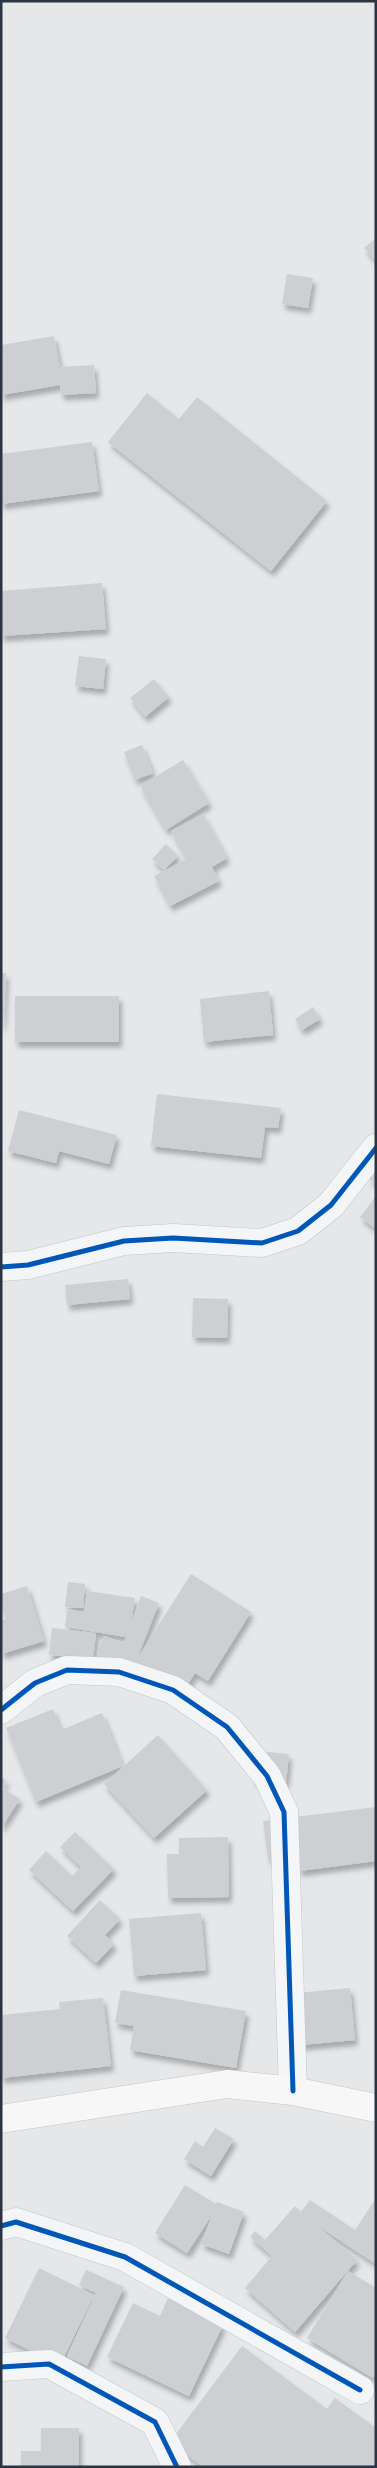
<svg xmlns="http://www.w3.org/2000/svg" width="377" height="2468" viewBox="0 0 377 2468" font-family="Jost,sans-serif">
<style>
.building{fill:#cdcfd2;filter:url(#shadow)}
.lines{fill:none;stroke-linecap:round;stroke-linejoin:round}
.street-casing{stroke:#c3c5c7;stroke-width:29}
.secondary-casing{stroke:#c3c5c7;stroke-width:29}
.street{stroke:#f4f5f6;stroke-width:28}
.secondary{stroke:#f7f7f8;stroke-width:28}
.cycleway-casing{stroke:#f3f5f8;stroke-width:8}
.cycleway{stroke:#0057b8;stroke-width:5}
</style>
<defs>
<filter id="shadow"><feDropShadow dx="3" dy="5.5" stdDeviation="2.5" flood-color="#0004"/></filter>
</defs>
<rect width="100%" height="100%" fill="#e5e7e9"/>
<g class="building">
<polygon points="376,238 376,261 364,248"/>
<polygon points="287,274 313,278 308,308 282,304"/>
<polygon points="54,336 60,367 94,365 96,393 61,395 60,385 1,395 1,345"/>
<polygon points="147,393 179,419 197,397 327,501 271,571 108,442"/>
<polygon points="92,442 99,491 1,504 1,454"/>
<polygon points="102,583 106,629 1,636 1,591"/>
<polygon points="79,656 106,659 103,689 75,686"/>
<polygon points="154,679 169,697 145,717 130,698"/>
<polygon points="142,745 153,773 135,780 124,752"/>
<polygon points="183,760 209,803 166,830 140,786"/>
<polygon points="203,814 227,858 212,867 219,881 170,906 154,876 187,859 171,831"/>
<polygon points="166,844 178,856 164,870 152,859"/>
<polygon points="1,973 6,973 3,1025 1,1025"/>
<polygon points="269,991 273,1035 204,1042 200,999"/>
<rect x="15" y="996" width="104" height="46"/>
<polygon points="313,1007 320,1019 302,1030 295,1019"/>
<polygon points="157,1094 281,1108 278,1128 265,1127 261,1158 151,1146"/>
<polygon points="19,1110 117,1135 109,1164 59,1151 56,1163 8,1151"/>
<polygon points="376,1170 376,1184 369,1179"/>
<polygon points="376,1196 376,1229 360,1217"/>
<polygon points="128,1279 130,1299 67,1305 65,1285"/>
<polygon points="193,1298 228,1299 227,1338 192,1337"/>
<polygon points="191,1574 251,1612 208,1681 195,1673 181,1695 133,1668 97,1654 104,1636 123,1643 126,1637 65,1627 67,1609 84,1612 87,1591 135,1598 131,1623 141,1596 159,1603 137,1659"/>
<polygon points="68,1582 85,1584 83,1608 65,1607"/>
<polygon points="27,1586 44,1641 1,1654 1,1621 6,1619 1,1605 1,1594"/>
<polygon points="52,1628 96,1633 93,1659 49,1655"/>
<polygon points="53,1709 61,1730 102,1713 123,1766 36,1802 6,1728"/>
<polygon points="158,1735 207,1790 154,1838 104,1784"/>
<polygon points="256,1751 289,1754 286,1783 253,1780"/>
<polygon points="1,1777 6,1780 2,1788 20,1799 1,1828"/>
<polygon points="376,1807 376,1861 299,1871 297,1855 268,1859 263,1821"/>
<polygon points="75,1832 114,1869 73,1911 29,1870 46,1851 72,1876 81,1867 60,1847"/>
<polygon points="228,1837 229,1897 168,1898 167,1854 179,1854 179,1838"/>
<polygon points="100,1900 120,1919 105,1935 114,1944 96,1963 67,1936"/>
<polygon points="201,1913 206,1970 134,1976 129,1919"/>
<polygon points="350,1988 355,2040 290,2046 285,1994"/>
<polygon points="121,1990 246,2011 236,2068 130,2050 134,2026 115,2023"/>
<polygon points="103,1998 111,2066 1,2078 1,2015 60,2009 59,2002"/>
<polygon points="215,2128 234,2139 211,2176 184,2159 195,2141 203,2147"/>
<polygon points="185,2185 216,2204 217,2202 244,2212 229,2254 201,2244 212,2215 187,2253 155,2233"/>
<polygon points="376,2198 376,2264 318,2226 357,2260 295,2332 245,2288 272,2256 250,2237 255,2231 265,2240 295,2206 301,2212 310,2200 355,2230"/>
<polygon points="39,2268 94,2295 60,2365 5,2338"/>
<polygon points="86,2270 124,2287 87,2366 67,2356 96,2293 79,2285"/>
<polygon points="348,2271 376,2288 376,2373 373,2378 307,2338"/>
<polygon points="168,2298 223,2325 189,2396 107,2357 133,2303 160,2316"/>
<polygon points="242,2346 327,2409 335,2398 376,2428 376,2467 203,2467 170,2442"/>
<polygon points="41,2428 79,2428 79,2467 21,2467 21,2451 41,2451"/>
</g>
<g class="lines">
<g class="street-casing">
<g id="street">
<polyline points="1,1267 28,1265 124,1241 173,1238 262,1243 298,1231 331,1205 376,1148"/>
<polyline points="1,1710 35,1683 67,1670 119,1672 173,1690 227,1727 267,1776 284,1812 293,2091"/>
<polyline points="1,2226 16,2222 125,2257 360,2390"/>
<polyline points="1,2367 49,2364 155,2422 177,2467"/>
</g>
</g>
<g class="secondary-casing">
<polyline id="secondary" points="1,2119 227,2084 293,2091 376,2108"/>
</g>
<use href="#street" class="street"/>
<use href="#secondary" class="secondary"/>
<g class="cycleway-casing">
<g id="cycleway">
<polyline points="1,1267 28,1265 124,1241 173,1238 262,1243 298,1231 331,1205 376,1148"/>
<polyline points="1,1710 35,1683 67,1670 119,1672 173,1690 227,1727 267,1776 284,1812 293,2091"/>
<polyline points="1,2226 16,2222 125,2257 360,2390"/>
<polyline points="1,2367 49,2364 155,2422 177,2467"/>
</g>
</g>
<use href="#cycleway" class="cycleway"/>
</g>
<rect width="377" height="2468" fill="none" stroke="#2b3443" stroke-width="5"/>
</svg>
